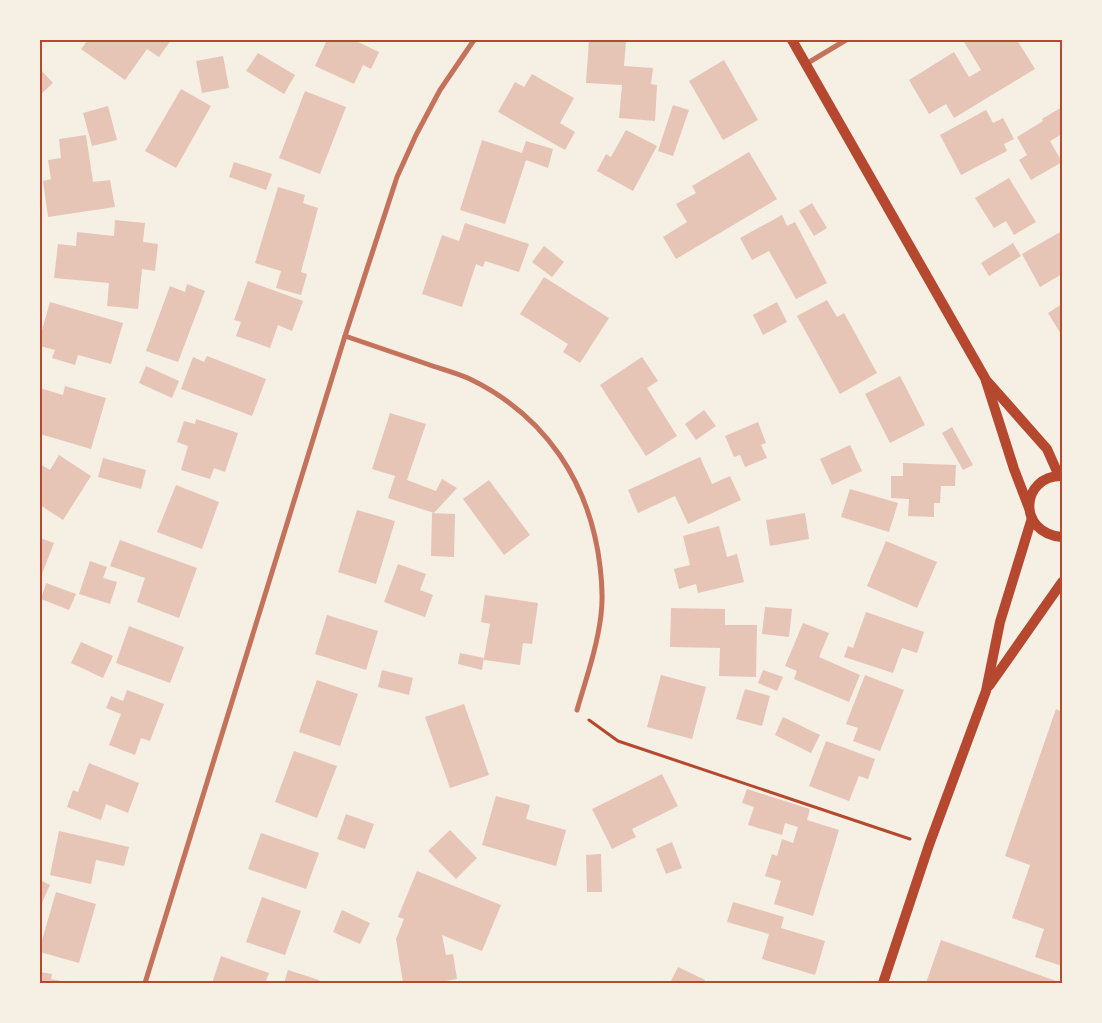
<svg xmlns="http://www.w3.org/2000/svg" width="1102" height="1023" viewBox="0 0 1102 1023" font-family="Literata,serif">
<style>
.building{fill:#e6c5b7}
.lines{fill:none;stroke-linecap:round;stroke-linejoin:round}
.path{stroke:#b5482f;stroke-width:3}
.minor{stroke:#c5725c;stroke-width:5}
.secondary{stroke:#b5482f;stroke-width:10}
.neatline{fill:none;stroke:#b5482f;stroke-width:2}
</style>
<rect width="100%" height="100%" fill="#f6efe4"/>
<g class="building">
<polygon points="88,40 171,40 159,57 147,49 125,80 81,49"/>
<polygon points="327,40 354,40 379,52 371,69 363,65 354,84 315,66"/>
<polygon points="589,40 626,41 624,66 653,68 651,84 657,85 655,121 619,118 622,85 586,83"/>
<polygon points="963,40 1017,40 1035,69 954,118 946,104 929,114 909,80 954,52 969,77 981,70"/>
<polygon points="258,53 295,75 284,94 246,71"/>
<polygon points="223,56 229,88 202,93 196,61"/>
<polygon points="724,60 758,120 723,140 689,81"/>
<polygon points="40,69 53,83 40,95"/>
<polygon points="532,74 574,98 560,123 575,132 565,150 498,112 515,82 524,87"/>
<polygon points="181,89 211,106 176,168 145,151"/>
<polygon points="305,91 346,107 320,174 279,158"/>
<polygon points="673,105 689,110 673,156 658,151"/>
<polygon points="108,106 117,140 92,146 83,113"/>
<polygon points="1062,107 1062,134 1050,141 1062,162 1031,180 1019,160 1027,155 1017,137 1043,121 1042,119"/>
<polygon points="986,110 993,123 1003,118 1014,139 1004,144 1007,151 961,175 940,135"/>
<polygon points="626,130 657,146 633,191 597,171 606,154 611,157"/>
<polygon points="86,135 93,182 110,180 115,207 48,217 43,181 51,179 48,160 61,158 59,139"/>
<polygon points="482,140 522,153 526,141 553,149 548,168 526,160 505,224 460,210"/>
<polygon points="749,152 777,199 676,259 663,237 687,222 676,204 696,193 692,186"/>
<polygon points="234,162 272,174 266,190 229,177"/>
<polygon points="1009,178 1036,222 1014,235 1006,221 994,228 975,198"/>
<polygon points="278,187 305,195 303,203 318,208 301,272 307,274 301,295 276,288 281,271 255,263"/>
<polygon points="812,203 827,228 814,236 799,211"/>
<polygon points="782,215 787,226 795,222 827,283 796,299 769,251 752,260 740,238"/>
<polygon points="115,220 145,223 143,242 158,244 155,271 142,269 138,309 107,306 109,283 54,278 58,244 76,246 77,232 114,236"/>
<polygon points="465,223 529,244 519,272 485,261 483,267 476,264 462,307 422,294 442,235 459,241"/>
<polygon points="1062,231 1062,274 1040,287 1022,254"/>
<polygon points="1013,243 1021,256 989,276 981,263"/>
<polygon points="544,246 564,262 552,277 532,262"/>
<polygon points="544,277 609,318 580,363 563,352 568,344 520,314"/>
<polygon points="248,281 303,301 292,331 278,325 270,348 236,336 241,322 234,320"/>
<polygon points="187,284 205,291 178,362 146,351 170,286 185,292"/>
<polygon points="827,300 837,317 844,313 877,373 840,394 797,316"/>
<polygon points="50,302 123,323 111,364 78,355 75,365 52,358 55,350 40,346 40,337"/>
<polygon points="777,302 787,322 763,335 753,315"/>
<polygon points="1062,304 1062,336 1048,313"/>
<polygon points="207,356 266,379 252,416 181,389 193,357 204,362"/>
<polygon points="642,357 658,381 647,388 677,436 646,456 600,385"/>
<polygon points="146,366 179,381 172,398 139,383"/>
<polygon points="900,376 925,425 890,443 865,394"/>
<polygon points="65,386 106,398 91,449 40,434 40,388 63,395"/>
<polygon points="704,410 716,426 696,440 685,424"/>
<polygon points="390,413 426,424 407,480 436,491 442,479 457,488 434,513 388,498 395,476 372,469"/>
<polygon points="196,419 238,433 225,472 214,468 210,479 181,470 188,446 177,442 184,421 195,424"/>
<polygon points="758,422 766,443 761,445 767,458 745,467 740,455 734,457 725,436"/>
<polygon points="952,427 973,465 963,470 942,433"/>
<polygon points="850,445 862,471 832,485 820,459"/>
<polygon points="59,455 91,476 63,520 40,505 40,464 50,470"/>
<polygon points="700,457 712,484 730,476 741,500 688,524 675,496 638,513 628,490"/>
<polygon points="103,458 146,470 141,489 98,477"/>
<polygon points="903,463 956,465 955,486 941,486 940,503 934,503 934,517 908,516 909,499 891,498 891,476 903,476"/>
<polygon points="489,480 530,535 504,555 463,499"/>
<polygon points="176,485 219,502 202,549 157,532"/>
<polygon points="850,489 898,503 889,532 841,517"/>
<polygon points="357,510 395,521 376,584 338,572"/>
<polygon points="432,513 455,514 454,557 431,556"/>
<polygon points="805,513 809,539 770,546 766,520"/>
<polygon points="719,526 727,557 737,554 744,582 698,593 696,584 679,589 674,569 690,565 683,536"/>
<polygon points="40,538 54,543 40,579"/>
<polygon points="120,540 197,568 179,618 137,602 145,578 110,566"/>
<polygon points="886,541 937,562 917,608 867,586"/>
<polygon points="90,561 107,567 103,578 117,582 110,604 79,594"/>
<polygon points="398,564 426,574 420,590 433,595 425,617 384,602"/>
<polygon points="46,583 76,594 69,610 41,599"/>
<polygon points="485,595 538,603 532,644 523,643 520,665 484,660 484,658 482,670 458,664 460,653 484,658 490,624 481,622"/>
<polygon points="765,607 792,609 789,637 762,634"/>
<polygon points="671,608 725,609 725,625 757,625 756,677 719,676 720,648 670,647"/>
<polygon points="866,612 924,632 917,653 902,648 893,673 844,657 848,646 853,648"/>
<polygon points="327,615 378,631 366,670 315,654"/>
<polygon points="803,623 829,633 819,657 860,675 849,702 794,679 797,671 785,666"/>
<polygon points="129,626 184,647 170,683 116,663"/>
<polygon points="81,642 113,656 103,678 71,663"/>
<polygon points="382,670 413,678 409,695 378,687"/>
<polygon points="763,670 783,677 777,691 758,683"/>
<polygon points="661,675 706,687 692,739 647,727"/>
<polygon points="865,675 904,690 880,751 853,741 858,728 846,724"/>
<polygon points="317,680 358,694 340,746 299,732"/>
<polygon points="745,689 770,696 762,726 736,719"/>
<polygon points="127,690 164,704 150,741 141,738 135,755 109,745 121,714 106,708 111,696 123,701"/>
<polygon points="464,704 489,775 450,788 425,717"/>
<polygon points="1056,709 1062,712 1062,966 1035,957 1044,929 1012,918 1030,865 1005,856"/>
<polygon points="783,717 820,735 811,753 775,735"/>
<polygon points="826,741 875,759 868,779 859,776 849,801 809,786"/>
<polygon points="294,751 337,766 317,818 275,802"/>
<polygon points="89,763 139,783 128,813 106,804 101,820 67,807 73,790 78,792"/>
<polygon points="662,774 678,806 632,829 636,837 612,849 592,809"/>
<polygon points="747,789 810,809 807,820 839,830 813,916 774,904 781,881 765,876 772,854 777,856 782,839 793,843 798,827 785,823 782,835 748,825 754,807 742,803"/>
<polygon points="496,796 530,805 526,819 566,830 556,866 482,845"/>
<polygon points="346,814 374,824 365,849 337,839"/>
<polygon points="450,830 477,858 456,879 428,851"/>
<polygon points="59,831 129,847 124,866 96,860 91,884 50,875"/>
<polygon points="261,833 319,853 306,889 248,869"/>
<polygon points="672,842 682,868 666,874 656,849"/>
<polygon points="601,854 602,892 587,892 586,855"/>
<polygon points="417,871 501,905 482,951 442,935 446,955 453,954 457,979 440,982 441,983 403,983 396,939 404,919 398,917"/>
<polygon points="40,880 50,885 40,907"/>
<polygon points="56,892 96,904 79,963 40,952 40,947"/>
<polygon points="262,897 301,911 285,955 246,942"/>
<polygon points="733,902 784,917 781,928 825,941 815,975 762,959 769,934 727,922"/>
<polygon points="342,910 370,923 360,944 333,932"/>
<polygon points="941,940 1062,983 926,983"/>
<polygon points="221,956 269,973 265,983 212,983"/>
<polygon points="678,967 705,980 704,983 670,983"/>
<polygon points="288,970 319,980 318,983 284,983"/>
<polygon points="40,972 52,974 51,979 61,981 61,983 40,983"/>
</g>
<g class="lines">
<polyline class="path" points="589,720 618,741 910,839"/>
<g class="minor">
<polyline points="806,64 846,40"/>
<path d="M345 336C372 345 400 355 427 364 441 369 457 373 470 379 546 416 590 483 600 566 602 582 603 599 601 615 597 648 586 679 577 710"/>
<polyline points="145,983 345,336 397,177 416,135 440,90 474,40"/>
</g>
<g class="secondary">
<polyline points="792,40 985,378 1014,469 1029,508"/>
<polyline points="987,381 1047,449 1059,476"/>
<path d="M1062 476C1021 475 1016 533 1062 537"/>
<polyline points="989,686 1062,582"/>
<polyline points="883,983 929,845 986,691 1000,622 1032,518"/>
</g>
</g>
<rect width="1102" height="1023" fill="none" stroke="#f6efe4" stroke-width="82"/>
<rect x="41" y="41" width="1020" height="941" class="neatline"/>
</svg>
